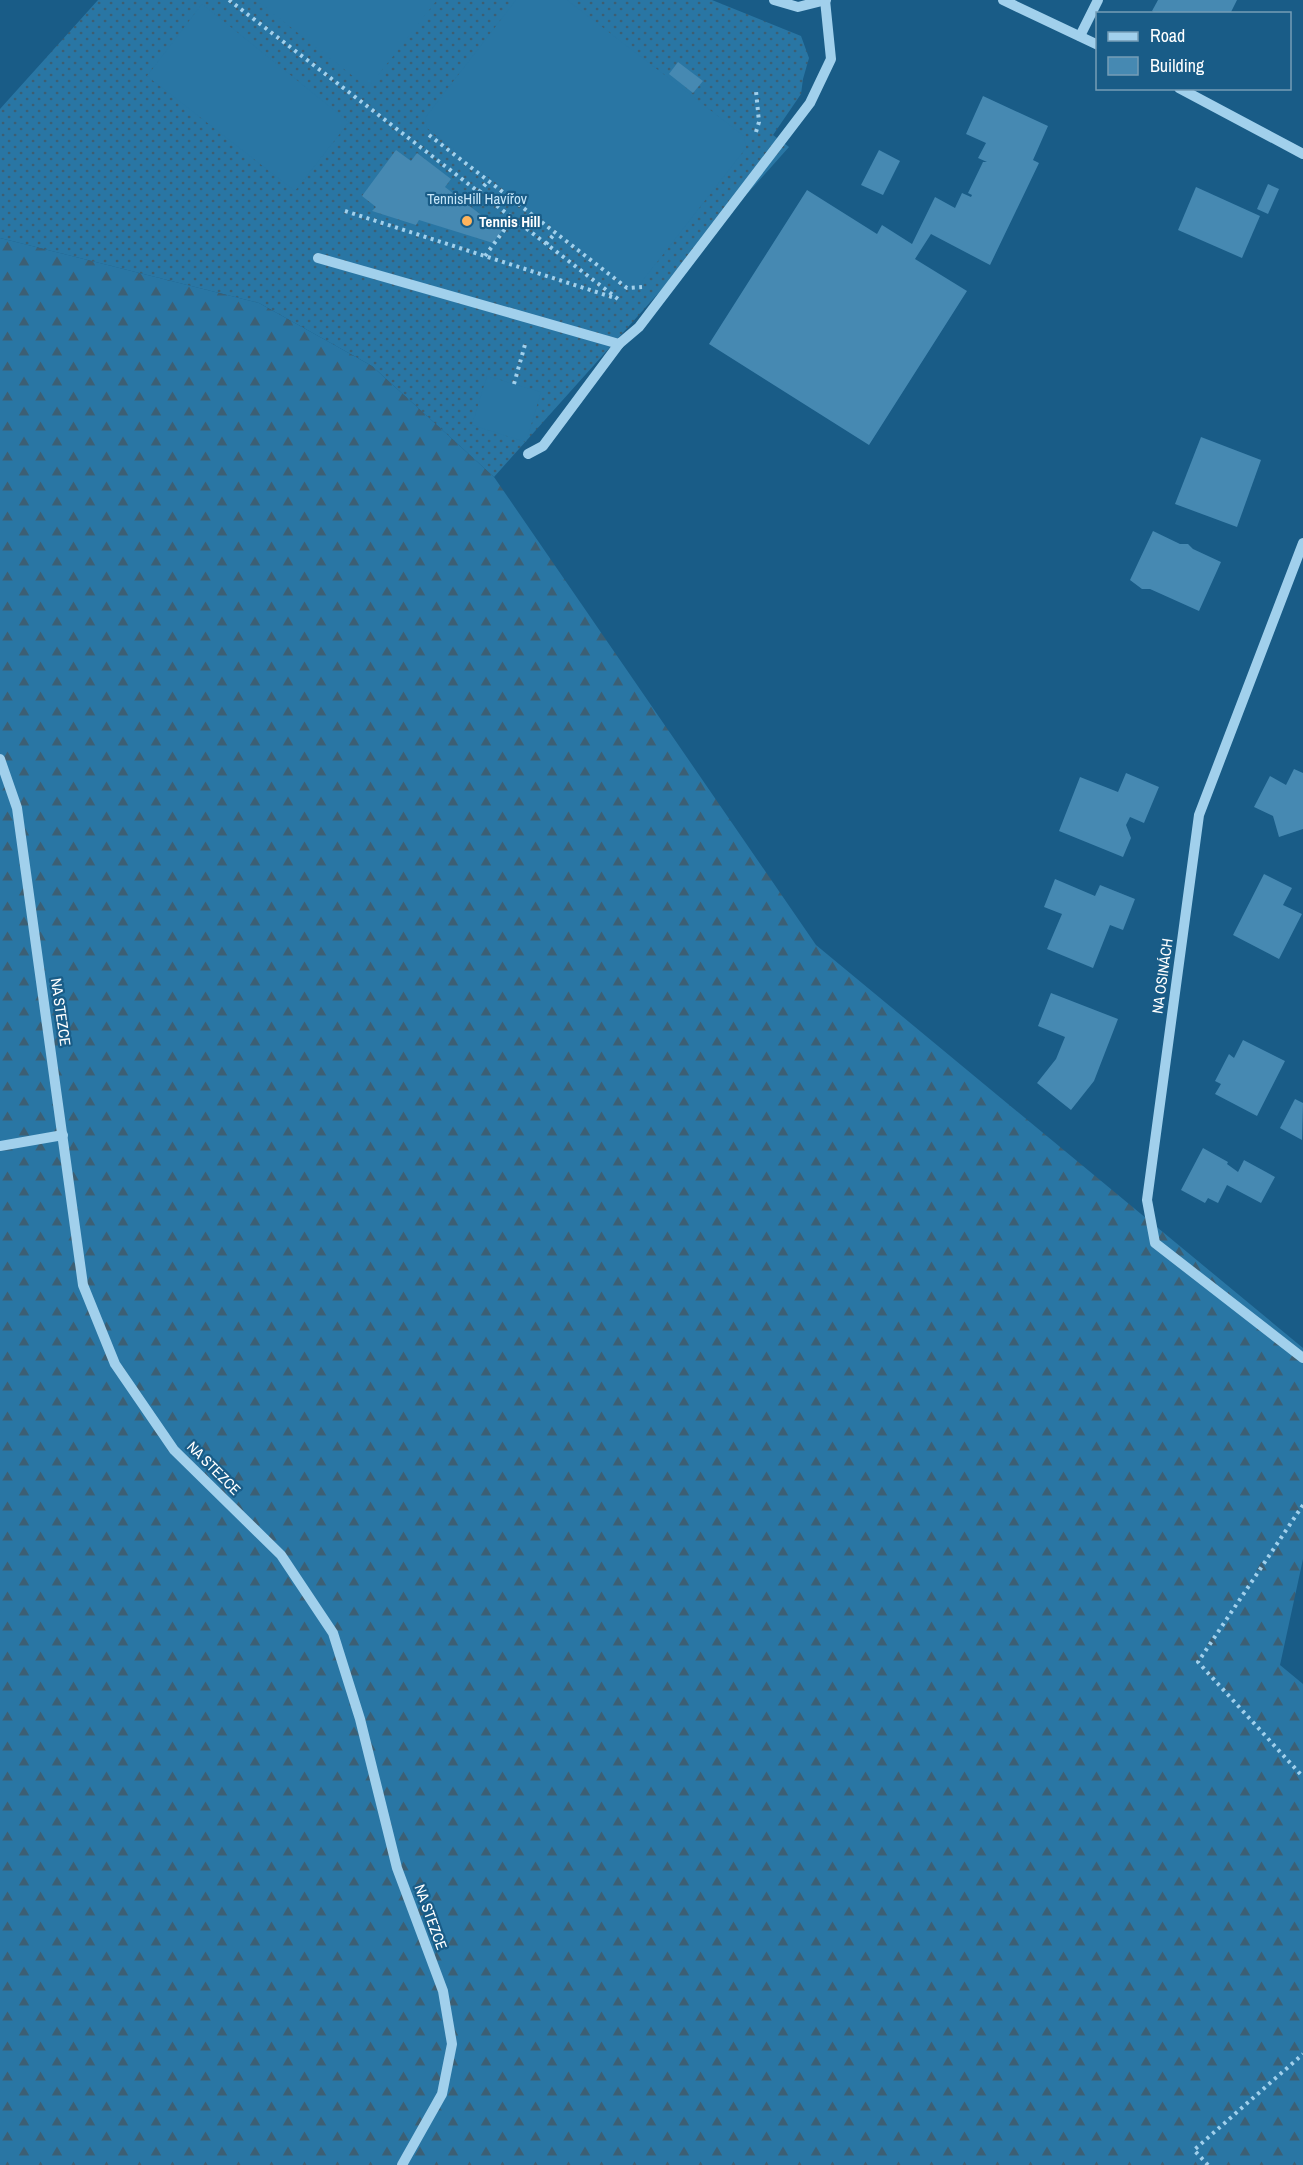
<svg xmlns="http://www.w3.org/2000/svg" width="1303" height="2165" viewBox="0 0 1303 2165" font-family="'Archivo Narrow',sans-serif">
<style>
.grass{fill:url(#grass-dots)}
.forest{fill:url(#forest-firs)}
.pitch{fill:#2976a4}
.building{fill:#4689b2}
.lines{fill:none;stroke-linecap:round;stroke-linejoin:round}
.path{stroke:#a1d0ec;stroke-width:4;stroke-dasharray:3 4.5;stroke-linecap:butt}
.minor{stroke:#a1d0ec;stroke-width:10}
.poi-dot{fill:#ffb45c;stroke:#195c87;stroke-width:2}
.labels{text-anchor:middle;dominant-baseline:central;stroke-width:4.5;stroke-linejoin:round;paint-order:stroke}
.park-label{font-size:15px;fill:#c6e6f9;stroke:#195c87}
.poi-label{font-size:15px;font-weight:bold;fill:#fff;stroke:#195c87;text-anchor:start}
.street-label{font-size:15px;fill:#fff;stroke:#195c87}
</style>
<defs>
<pattern id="grass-dots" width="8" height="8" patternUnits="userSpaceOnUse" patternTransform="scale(1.5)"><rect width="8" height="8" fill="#2976a4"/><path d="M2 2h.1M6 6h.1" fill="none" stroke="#3c5f74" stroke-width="1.8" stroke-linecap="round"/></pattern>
<pattern id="forest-firs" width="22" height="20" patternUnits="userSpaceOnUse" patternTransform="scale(1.5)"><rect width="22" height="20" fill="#2976a4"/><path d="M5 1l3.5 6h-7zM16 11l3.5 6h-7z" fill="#3c5f74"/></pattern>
</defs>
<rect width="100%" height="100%" fill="#195c87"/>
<polygon class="grass" points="98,0 712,0 801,36 809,58 803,79 801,94 773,135 789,147 494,477 372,366 259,303 0,238 0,109"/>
<polygon class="forest" points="0,238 259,303 372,366 494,477 816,945 1303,1348 1303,1559 1280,1665 1303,1684 1303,2165 0,2165"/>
<g class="pitch">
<polygon points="256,0 437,0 368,88"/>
<polygon points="516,0 567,0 744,136 746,148 640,284 628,287 427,128 425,118"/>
<polygon points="202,4 349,122 295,191 147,76"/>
<polygon points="487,376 541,392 526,442 472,425"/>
</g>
<g class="building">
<polygon points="1158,0 1237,0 1230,14 1157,14 1152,11"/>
<polygon points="678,62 703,81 693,93 669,74"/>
<polygon points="983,96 1048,126 1033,160 1039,163 990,265 931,234 915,259 967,291 869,445 709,344 807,190 877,234 882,225 912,244 935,197 955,208 962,193 971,197 972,195 968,193 983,162 987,162 978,158 986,143 966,134"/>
<polygon points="396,150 411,161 417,153 451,179 445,187 502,231 493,243 419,220 416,225 372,211 376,207 362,196"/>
<polygon points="879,150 900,161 883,195 861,185"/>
<polygon points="1268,184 1279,189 1268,214 1257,209"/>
<polygon points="1196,187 1260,216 1242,258 1178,230"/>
<polygon points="1201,437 1261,460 1237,527 1175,504"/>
<polygon points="1153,531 1180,544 1188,544 1193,549 1221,562 1199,611 1150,589 1142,589 1130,580"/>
<polygon points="1294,769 1303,773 1303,829 1279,837 1273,816 1254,807 1270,776 1286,785"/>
<polygon points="1126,773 1159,787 1144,823 1130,817 1126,825 1131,838 1123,857 1059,831 1080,777 1118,792"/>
<polygon points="1264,874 1292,888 1283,905 1302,914 1279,959 1233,935"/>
<polygon points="1055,879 1095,896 1100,885 1135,899 1123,930 1110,925 1093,968 1047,949 1062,914 1044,907"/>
<polygon points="1051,993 1118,1019 1094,1081 1071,1110 1037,1083 1056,1059 1065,1037 1038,1026"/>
<polygon points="1243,1040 1285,1061 1257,1116 1215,1094 1221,1084 1215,1081 1229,1054 1234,1058"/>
<polygon points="1295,1099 1303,1103 1302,1140 1280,1128"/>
<polygon points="1203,1148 1228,1162 1227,1164 1238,1172 1244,1160 1275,1177 1261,1203 1227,1185 1218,1203 1208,1198 1205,1203 1181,1190"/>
</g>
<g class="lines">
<g class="path">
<polyline points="229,0 618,299"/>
<polyline points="756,132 759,122 756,91"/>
<polyline points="429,135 627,288 642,287"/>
<polyline points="479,192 488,181"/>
<polyline points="345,211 615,298"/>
<polyline points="546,244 555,233"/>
<polyline points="485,256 513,218"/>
<polyline points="514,384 526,341"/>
<polyline points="1303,1505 1198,1662 1303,1777"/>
<polyline points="1208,2165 1194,2150 1303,2054"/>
</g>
<g class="minor">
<polyline points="774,0 798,7 826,0"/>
<polyline points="1003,0 1098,45"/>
<polyline points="1080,36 1098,0"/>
<polyline points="1179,88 1303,154"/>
<polyline points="318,258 619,344 639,327 810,103 831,59 825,0"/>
<polyline points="528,454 543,446 619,344"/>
<polyline points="1303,543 1199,815 1147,1200 1155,1243 1303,1358"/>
<polyline points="0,759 17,808 83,1285 115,1364 174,1450 281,1555 333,1633 360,1719 397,1868 443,1991 452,2044 442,2094 402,2165"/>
<polyline points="0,1146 63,1135"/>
</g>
</g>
<circle class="poi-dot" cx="467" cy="221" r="6"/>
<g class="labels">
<g class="park-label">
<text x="477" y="198">TennisHill Havířov</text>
</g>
<g class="poi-label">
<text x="479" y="221">Tennis Hill</text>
</g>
<g class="street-label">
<text transform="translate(1162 976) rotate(-82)">NA OSINÁCH</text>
<text transform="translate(61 1012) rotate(82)">NA STEZCE</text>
<text transform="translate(214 1468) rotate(45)">NA STEZCE</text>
<text transform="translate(431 1917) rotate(70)">NA STEZCE</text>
</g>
</g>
<rect x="1096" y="12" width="195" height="78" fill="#195c87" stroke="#759db7" stroke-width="1.5"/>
<rect x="1108" y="32" width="30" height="9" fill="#a1d0ec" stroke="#759db7" stroke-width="1.5"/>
<text x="1150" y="42" font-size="18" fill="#ffffff">Road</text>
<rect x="1108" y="57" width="30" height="18" fill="#4689b2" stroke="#759db7" stroke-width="1.5"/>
<text x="1150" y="72" font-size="18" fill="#ffffff">Building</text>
</svg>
